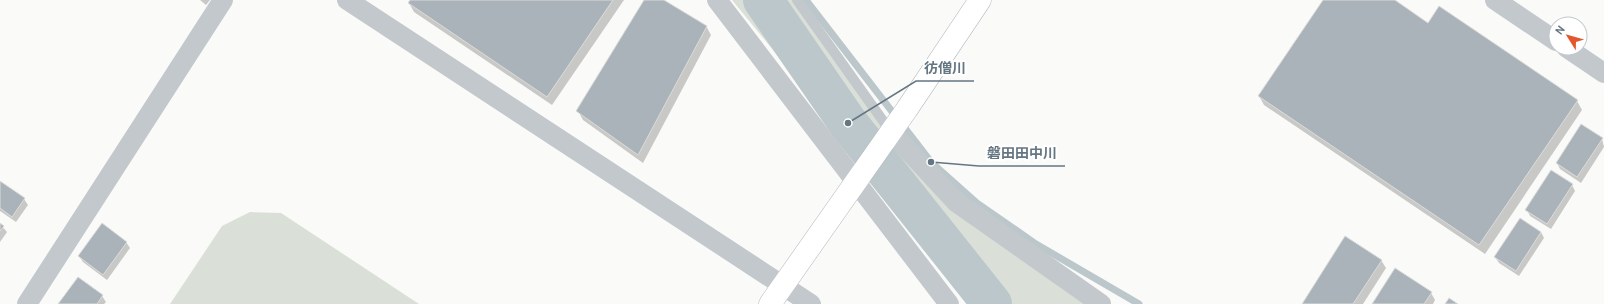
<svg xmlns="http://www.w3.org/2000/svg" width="1604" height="304" viewBox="0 0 1604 304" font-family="Cabin,'Noto Sans JP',sans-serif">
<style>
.green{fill:#dadfd7}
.shadow{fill:#0003}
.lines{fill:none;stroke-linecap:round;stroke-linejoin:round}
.stream{stroke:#bbc7cb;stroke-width:7}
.river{stroke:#bbc7cb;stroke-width:40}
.building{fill:#aab3b9;stroke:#dcdcda}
.secondary-casing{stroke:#b3babf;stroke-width:23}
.lane{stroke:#c3c8cc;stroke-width:10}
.street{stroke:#c3c8cc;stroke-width:20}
.secondary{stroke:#fff;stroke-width:22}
.leader{fill:none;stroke:#657683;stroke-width:1.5}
.callout-dot{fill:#657683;stroke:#fff;stroke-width:1.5}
.callout-label{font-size:14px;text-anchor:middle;font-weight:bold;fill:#657683;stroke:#fff;stroke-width:4;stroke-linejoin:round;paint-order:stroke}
</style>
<rect width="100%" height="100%" fill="#fafaf8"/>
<g class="green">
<polygon points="732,0 794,0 891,132 956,202 1090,304 967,304 849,152 782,61"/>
<polygon points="250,212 281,213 419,304 170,304 222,226"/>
</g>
<g class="shadow">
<polygon points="200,0 210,0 206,5"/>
<polygon points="411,0 624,0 552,105 414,12 409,3"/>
<polygon points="645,0 662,0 706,26 711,35 643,163 583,120 578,111"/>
<polygon points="1324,0 1393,0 1428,24 1577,101 1582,110 1485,254 1264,105 1259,96"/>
<polygon points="1602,139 1604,147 1581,183 1560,169 1557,163"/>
<polygon points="0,182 24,199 28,205 16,222 0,211"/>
<polygon points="1572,185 1575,191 1551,229 1530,216 1527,210"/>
<polygon points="1520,219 1541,232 1544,238 1519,276 1499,263 1495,257"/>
<polygon points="0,224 7,232 0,242"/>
<polygon points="126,242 130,248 107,280 83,262 79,256"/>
<polygon points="1381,260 1386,268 1363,304 1303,304"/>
<polygon points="1431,293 1435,300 1433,304 1373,304"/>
<polygon points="102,296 106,302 104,304 60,304"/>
</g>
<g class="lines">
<polyline class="stream" points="806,0 931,162 977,203 1036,244 1139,304"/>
<polyline class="river" points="763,0 848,123 992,304"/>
</g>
<g class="building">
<polygon points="410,0 613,0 547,97 408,3"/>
<polygon points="644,0 664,0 707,26 638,155 576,111"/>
<polygon points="1323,0 1395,0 1428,23 1439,6 1578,100 1479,245 1258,96"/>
<polygon points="1581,124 1603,138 1577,177 1556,163"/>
<polygon points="1551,170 1573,184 1547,224 1525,210"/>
<polygon points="0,181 25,198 12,217 0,208"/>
<polygon points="1520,218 1541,232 1516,271 1494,257"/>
<polygon points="0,223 4,226 0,231"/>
<polygon points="102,223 127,242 103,275 78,256"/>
<polygon points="1345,236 1382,260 1353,304 1302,304"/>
<polygon points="1395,268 1432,292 1424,304 1372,304"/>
<polygon points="78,277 103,295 97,304 58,304"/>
<polygon points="1449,298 1458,304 1445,304"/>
</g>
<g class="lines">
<g class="secondary-casing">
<polyline id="secondary" points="770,304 907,109 980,0"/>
</g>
<polyline class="lane" points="797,0 891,132"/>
<g class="street">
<polyline points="347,0 811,304"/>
<polyline points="717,0 949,304"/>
<polyline points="1495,0 1556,41"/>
<polyline points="1567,48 1604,73"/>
<polyline points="891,132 956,202 1101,304"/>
<polyline points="27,304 223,0"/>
</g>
<use href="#secondary" class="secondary"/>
</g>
<path class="leader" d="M848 123L916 81H974M931 162L979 166H1065"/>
<g class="callout-dot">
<circle cx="848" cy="123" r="4"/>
<circle cx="931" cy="162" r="4"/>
</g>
<g class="callout-label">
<text x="945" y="73">彷僧川</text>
<text x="1022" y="158">磐田田中川</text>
</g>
<g transform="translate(1568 36) rotate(307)"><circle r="19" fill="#ffffff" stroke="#c1c8cd"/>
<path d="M0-3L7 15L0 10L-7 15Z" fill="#e4572e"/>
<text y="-6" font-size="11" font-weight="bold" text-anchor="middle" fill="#657683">N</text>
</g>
</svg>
